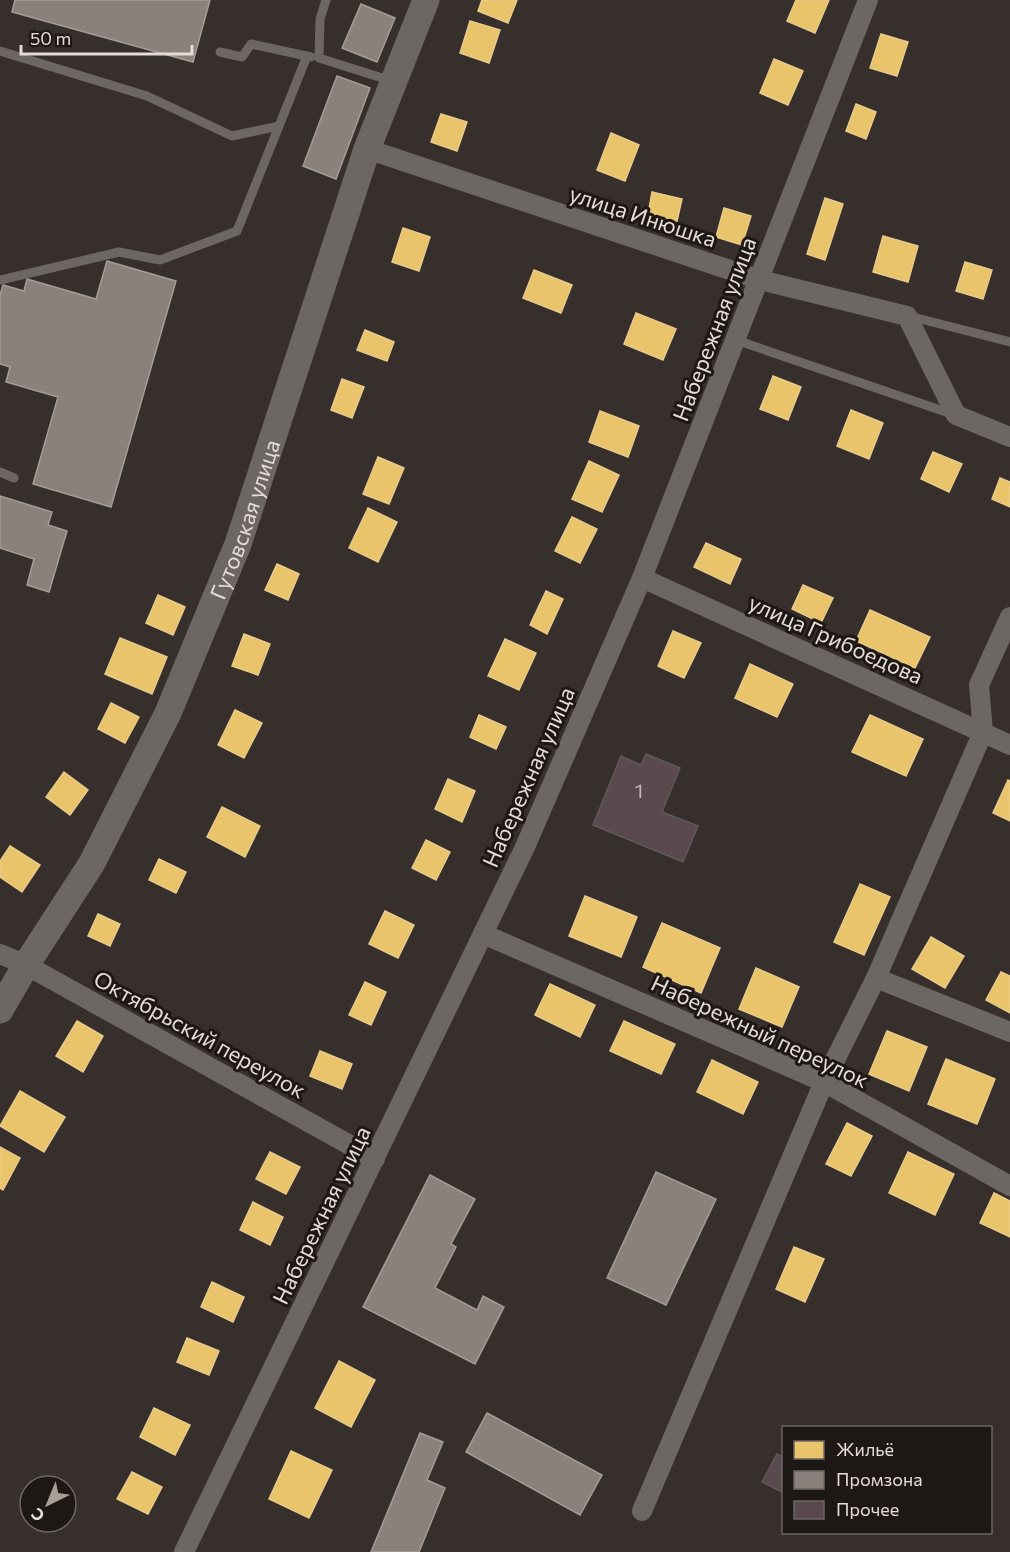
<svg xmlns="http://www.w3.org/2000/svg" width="1010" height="1552" viewBox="0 0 1010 1552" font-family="Commissioner,sans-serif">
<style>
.homes{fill:#e9c46a;stroke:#e8cb8b;stroke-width:1.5}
.industry{fill:#8a817c;stroke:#a59c97;stroke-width:1.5}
.building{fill:#5a494f;stroke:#605959;stroke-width:1.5}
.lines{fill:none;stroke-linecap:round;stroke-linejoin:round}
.lane{stroke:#6d6764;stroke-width:9}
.street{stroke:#6d6764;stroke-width:20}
.secondary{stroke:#6d6764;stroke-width:27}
.labels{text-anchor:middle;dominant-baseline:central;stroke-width:6;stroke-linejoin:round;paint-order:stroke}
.number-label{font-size:20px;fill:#c2b7b5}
.street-label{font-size:22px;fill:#e5dcd7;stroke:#1e1814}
</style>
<rect width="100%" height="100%" fill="#372f2c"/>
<g class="homes">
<polygon points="482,0 517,0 508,23 478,11"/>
<polygon points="796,0 829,0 815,33 787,21"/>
<polygon points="470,21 500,30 489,63 460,53"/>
<polygon points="881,34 908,42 897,76 870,68"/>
<polygon points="774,59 803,71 788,105 760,93"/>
<polygon points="856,104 876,112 866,139 846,131"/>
<polygon points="441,114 467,122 457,151 431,142"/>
<polygon points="611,133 639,145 625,181 597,170"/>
<polygon points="652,192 682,199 677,221 648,215"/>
<polygon points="825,198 843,204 825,260 807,254"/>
<polygon points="724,208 751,216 742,245 716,237"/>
<polygon points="403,228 430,237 419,271 392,262"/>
<polygon points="883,236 918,246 908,282 873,272"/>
<polygon points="965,262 992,270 983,299 956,291"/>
<polygon points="534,270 572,285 561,313 523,298"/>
<polygon points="636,313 676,329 663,360 624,344"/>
<polygon points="365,330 394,342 387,361 357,350"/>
<polygon points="773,376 801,387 788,420 760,409"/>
<polygon points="342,379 364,387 352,418 331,410"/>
<polygon points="851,410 883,423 869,459 837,446"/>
<polygon points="600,411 639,426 628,457 589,442"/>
<polygon points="933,452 962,464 949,492 921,479"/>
<polygon points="378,457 404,468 389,504 363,494"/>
<polygon points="589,461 619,475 602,512 572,499"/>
<polygon points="1000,478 1010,482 1010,507 992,499"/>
<polygon points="368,508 397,522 378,562 349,548"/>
<polygon points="572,517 597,529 580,563 555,551"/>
<polygon points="706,543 741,559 730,584 694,567"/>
<polygon points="277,564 299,574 288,600 265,590"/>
<polygon points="803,585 833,598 821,623 792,609"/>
<polygon points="546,591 563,599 547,634 530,625"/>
<polygon points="158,595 185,607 173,635 146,623"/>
<polygon points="870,610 930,637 915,668 856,641"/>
<polygon points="673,631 701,643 684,678 658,666"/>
<polygon points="244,634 270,644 258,675 232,666"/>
<polygon points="120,638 167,657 152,694 105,674"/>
<polygon points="505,639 536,653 519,690 488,676"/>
<polygon points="750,664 793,684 777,717 735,698"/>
<polygon points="111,703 139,717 125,743 98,729"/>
<polygon points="235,710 262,723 244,758 218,745"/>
<polygon points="479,715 506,727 496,749 470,737"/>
<polygon points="870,715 923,739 906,776 852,752"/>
<polygon points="64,772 88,790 70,815 46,797"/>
<polygon points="448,779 475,791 462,822 435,809"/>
<polygon points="1008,780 1010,781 1010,821 993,813"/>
<polygon points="222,807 260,826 245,857 207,837"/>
<polygon points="426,840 450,852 436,880 412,868"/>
<polygon points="10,846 40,865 22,892 0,877 0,861"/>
<polygon points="159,859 186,872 176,893 149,880"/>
<polygon points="860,884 890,897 864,955 834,942"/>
<polygon points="585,896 637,917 621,957 569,936"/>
<polygon points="385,911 414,925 398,958 369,944"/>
<polygon points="98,914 120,924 110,946 88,936"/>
<polygon points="662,923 720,948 701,993 643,967"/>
<polygon points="931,937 964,956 945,988 912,969"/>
<polygon points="756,968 799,987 782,1027 739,1009"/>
<polygon points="1001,972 1010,976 1010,1013 986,1000"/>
<polygon points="365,982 386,992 371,1025 349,1015"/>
<polygon points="550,984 595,1005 580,1037 535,1015"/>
<polygon points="77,1021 103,1036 83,1072 56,1056"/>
<polygon points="624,1021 675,1044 661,1074 610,1051"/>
<polygon points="887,1031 927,1047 909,1091 869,1074"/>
<polygon points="320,1051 352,1064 342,1089 310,1076"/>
<polygon points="946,1059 995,1079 977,1124 928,1104"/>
<polygon points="712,1060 758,1082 743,1114 697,1092"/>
<polygon points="20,1091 65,1117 44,1152 0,1126"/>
<polygon points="847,1123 872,1136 851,1176 826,1164"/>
<polygon points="0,1147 20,1158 3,1190 0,1188"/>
<polygon points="270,1152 300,1167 286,1194 256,1179"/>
<polygon points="908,1152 954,1174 935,1215 889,1193"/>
<polygon points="994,1193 1010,1201 1010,1237 980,1223"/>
<polygon points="253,1202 283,1217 270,1245 240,1230"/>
<polygon points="794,1247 824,1259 805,1302 776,1289"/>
<polygon points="212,1282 244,1297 233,1322 201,1307"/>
<polygon points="187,1338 219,1351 209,1375 177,1362"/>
<polygon points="339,1361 375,1380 351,1427 315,1408"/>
<polygon points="154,1408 190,1425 175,1455 140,1437"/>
<polygon points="291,1451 332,1470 309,1518 269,1499"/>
<polygon points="132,1472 162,1487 148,1514 117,1499"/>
</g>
<g class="industry">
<polygon points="15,0 210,0 193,62 12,12"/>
<polygon points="361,4 395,18 377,62 342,48"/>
<polygon points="337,76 370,88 336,179 303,166"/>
<polygon points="107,261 176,281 111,507 33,484 58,397 6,382 10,367 0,364 0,295 3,285 24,291 27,279 96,299"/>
<polygon points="0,496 52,512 48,525 67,531 49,592 27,585 34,559 0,548"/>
<polygon points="656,1172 716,1199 666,1305 607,1278"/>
<polygon points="430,1175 475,1199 451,1244 456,1247 435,1288 477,1310 483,1296 504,1307 475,1364 363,1307"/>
<polygon points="487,1413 602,1475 580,1515 466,1452"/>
<polygon points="420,1433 443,1442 427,1480 445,1488 419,1552 371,1552"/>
</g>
<g class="building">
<polygon points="646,754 680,768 662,812 698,826 683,862 593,825 621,756 641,765"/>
<polygon points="777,1454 784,1457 784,1493 762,1482"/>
</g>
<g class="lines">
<g class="lane">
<polyline points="326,0 320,19 319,58 392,81"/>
<polyline points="0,51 147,96 232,136 279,126"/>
<polyline points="220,52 242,57 251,44 311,57"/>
<polyline points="0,280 119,252 160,260 237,231 307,56"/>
<polyline points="909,316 1010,342"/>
<polyline points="736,340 952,414"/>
<polyline points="0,472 14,478"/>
</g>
<g class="street">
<polyline points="367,149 760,280 907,316 956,415 1010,437"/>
<polyline points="642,578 1010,745"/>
<polyline points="483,934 824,1082 1010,1186"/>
<polyline points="0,954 26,965 375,1159"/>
<polyline points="876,978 1010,1032"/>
<polyline points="642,1511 824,1082 876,978 983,732 979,685 1010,617"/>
<polyline points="184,1552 525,847 642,578 868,0"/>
</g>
<path class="secondary" id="s1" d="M0 1010 26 965 92 863 168 713 238 544 367 149 426 0"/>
</g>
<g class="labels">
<g class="number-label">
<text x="639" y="790">1</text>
</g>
<g class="street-label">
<text transform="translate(643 216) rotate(18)">улица Инюшка</text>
<text transform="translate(714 329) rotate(-69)">Набережная улица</text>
<text stroke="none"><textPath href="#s1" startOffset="550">Гутовская улица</textPath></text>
<text transform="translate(836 639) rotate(24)">улица Грибоедова</text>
<text transform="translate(528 777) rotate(-66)">Набережная улица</text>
<text transform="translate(760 1031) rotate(25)">Набережный переулок</text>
<text transform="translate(200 1034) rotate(29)">Октябрьский переулок</text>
<text transform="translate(321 1215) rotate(-64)">Набережная улица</text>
</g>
</g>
<rect x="782" y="1426" width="210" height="108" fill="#1e1814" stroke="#6e6662" stroke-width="1.5"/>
<rect x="794" y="1441" width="30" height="18" fill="#e9c46a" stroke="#6e6662" stroke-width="1.5"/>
<text x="836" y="1456" font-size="18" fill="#e5dcd7">Жильё</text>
<rect x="794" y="1471" width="30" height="18" fill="#8a817c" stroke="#6e6662" stroke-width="1.5"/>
<text x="836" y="1486" font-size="18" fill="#e5dcd7">Промзона</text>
<rect x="794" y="1501" width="30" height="18" fill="#5a494f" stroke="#6e6662" stroke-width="1.5"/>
<text x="836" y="1516" font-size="18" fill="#e5dcd7">Прочее</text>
<g transform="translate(48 1504) rotate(223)"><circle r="28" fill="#1e1814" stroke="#6e6662" stroke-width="1.5"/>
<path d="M0-4.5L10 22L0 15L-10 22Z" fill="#a89f9b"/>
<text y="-9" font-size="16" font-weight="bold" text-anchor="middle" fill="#e5dcd7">С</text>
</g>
<path d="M21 45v9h171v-9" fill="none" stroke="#e5dcd7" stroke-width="3"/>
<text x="30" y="45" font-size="18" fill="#e5dcd7" stroke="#1e1814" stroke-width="4.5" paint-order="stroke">50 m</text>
</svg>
